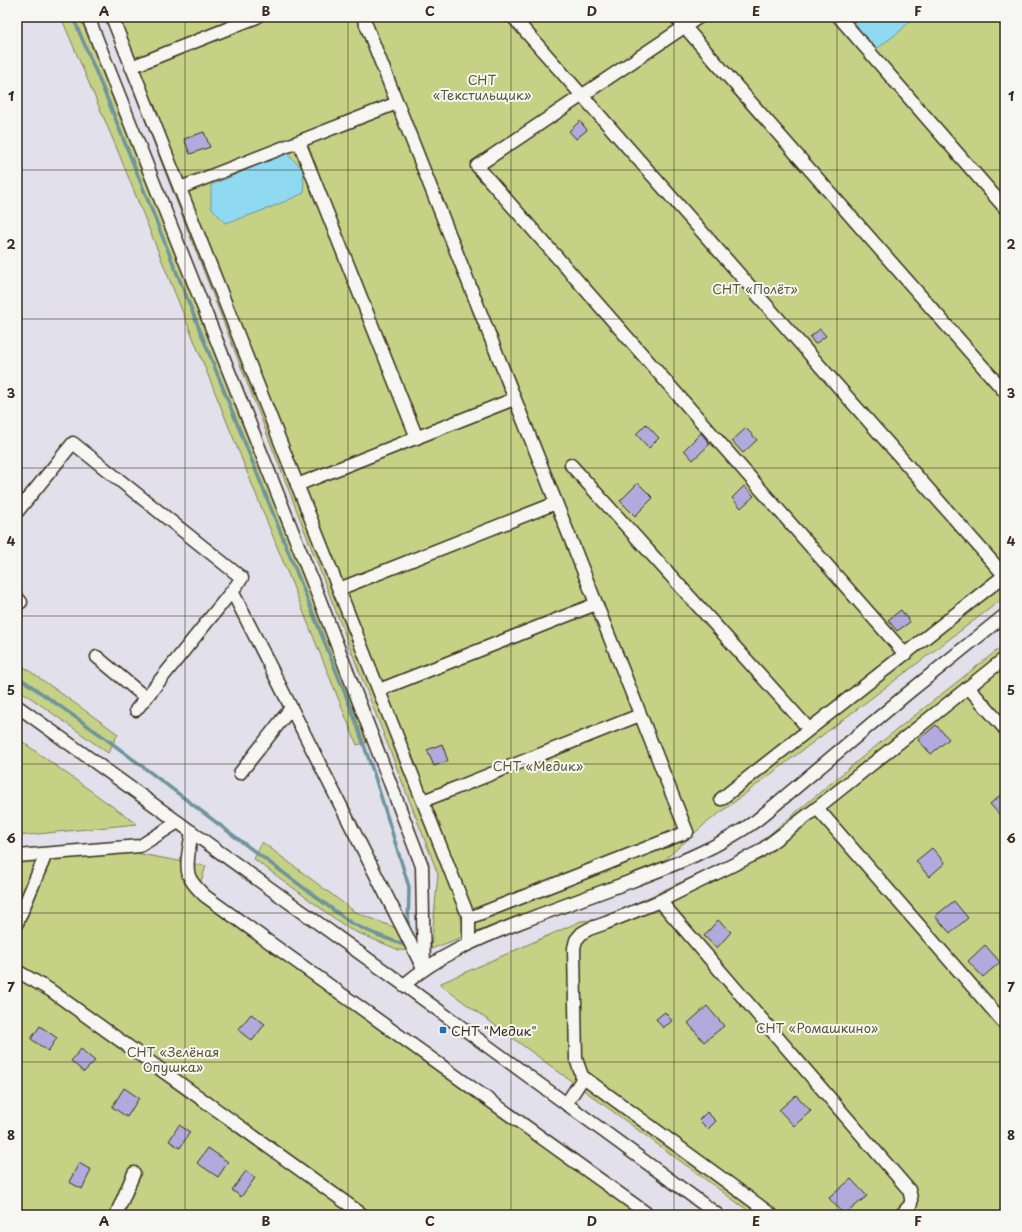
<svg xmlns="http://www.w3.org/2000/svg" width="1022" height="1232" viewBox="0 0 1022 1232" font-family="'Playpen Sans',sans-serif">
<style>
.green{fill:#c5d285;stroke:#807e52}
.water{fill:#90daf1;stroke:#6e949d}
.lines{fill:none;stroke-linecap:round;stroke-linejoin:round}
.stream{stroke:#6e949d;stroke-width:3.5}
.building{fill:#b0abdc;stroke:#3b2a1e}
.minor-casing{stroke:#3b2a1e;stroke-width:15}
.minor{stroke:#f6f6f2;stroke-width:12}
.grid{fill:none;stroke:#3b2a1e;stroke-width:1;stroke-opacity:0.55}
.poi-dot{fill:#1f6fb2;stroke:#f6f6f2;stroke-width:1.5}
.labels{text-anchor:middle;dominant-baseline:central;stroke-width:4;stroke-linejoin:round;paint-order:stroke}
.park-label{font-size:13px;fill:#5e5438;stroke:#f6f6f2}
.poi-label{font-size:13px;fill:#3b2a1e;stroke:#f6f6f2;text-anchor:start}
.neatline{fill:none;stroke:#3b2a1e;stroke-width:1.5}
.grid-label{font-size:13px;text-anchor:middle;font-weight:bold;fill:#3b2a1e}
</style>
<rect width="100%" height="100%" fill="#e1e0eb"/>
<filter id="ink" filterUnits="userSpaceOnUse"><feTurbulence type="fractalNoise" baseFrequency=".025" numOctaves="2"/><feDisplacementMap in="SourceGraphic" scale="8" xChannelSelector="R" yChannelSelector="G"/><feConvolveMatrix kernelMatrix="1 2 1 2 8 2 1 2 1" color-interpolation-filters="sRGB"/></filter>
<g filter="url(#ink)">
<g class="green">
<polygon points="61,17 80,17 304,575 369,742 357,745 117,149"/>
<polygon points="105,17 1005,17 1005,597 705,824 662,862 431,949 438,874"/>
<polygon points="1005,644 1005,1215 754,1215 439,984 581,921 602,919 752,849 866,754"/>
<polygon points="17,662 118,734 108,753 17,688"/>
<polygon points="17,738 137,824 17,836"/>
<polygon points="262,842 355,912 411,934 415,951 399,950 349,929 254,859"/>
<polygon points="130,852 206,866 200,884 660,1215 17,1215 17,862"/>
</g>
<g class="water">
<polygon points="853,17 913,17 900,31 878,48 867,42 855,23"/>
<path d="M286 153 303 169 304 193C278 205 253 215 225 223L211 207V185Z"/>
</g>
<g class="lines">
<g class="stream">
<polyline points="73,17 109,103 352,711 374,774 409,887 408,928"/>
<polyline points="17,676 105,738 250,848 351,923 375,934 407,946"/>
</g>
</g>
<g class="building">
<polygon points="580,121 587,130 576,139 569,131"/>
<polygon points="204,132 210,147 190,154 184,139"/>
<polygon points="820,329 826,336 815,344 810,337"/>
<polygon points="646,424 659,438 649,448 636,434"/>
<polygon points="746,428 757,440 743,453 732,441"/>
<polygon points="701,433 710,444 693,460 684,450"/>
<polygon points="638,483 653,498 635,516 620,501"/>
<polygon points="744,486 754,496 741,508 732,498"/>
<polygon points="901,610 910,622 897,631 888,620"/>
<polygon points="936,725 949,739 931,754 918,740"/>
<polygon points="442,744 448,761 434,766 427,750"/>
<polygon points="1005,791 1005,821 990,804"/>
<polygon points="932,848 945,863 929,877 916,861"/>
<polygon points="954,901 968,918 950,933 935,916"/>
<polygon points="718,920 731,932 717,948 704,936"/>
<polygon points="985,945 1000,962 983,977 968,961"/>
<polygon points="707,1006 724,1026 704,1042 688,1023"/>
<polygon points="665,1012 672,1021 663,1028 656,1019"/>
<polygon points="251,1014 265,1024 252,1041 238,1030"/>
<polygon points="40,1026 57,1038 48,1051 31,1039"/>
<polygon points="81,1049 95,1061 84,1072 71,1061"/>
<polygon points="124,1088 139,1098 127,1117 112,1107"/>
<polygon points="796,1095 811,1111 794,1126 779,1110"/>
<polygon points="707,1112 716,1121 708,1129 699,1120"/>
<polygon points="179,1125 190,1132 180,1148 169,1141"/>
<polygon points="208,1148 228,1162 218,1177 197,1163"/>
<polygon points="79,1163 91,1170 82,1189 69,1182"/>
<polygon points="246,1171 255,1178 241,1197 232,1190"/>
<polygon points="851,1179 867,1196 844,1215 829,1198"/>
</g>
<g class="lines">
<g class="minor-casing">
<g id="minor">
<polyline points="88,17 319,598 422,866 424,968"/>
<polyline points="112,17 469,918 469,944"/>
<polyline points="363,17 687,832 469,918"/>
<polyline points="513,17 1004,575"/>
<polyline points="676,17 1005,392"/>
<polyline points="699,17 477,166 905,654"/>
<polyline points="839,17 1005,208"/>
<polyline points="131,67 257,17"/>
<polyline points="299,142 417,438"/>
<polyline points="180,188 397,103"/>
<polyline points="571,465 809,729"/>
<polyline points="297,485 514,399"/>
<polyline points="17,512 73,443 242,578 232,591 422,966"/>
<polyline points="339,589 556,503"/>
<polyline points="17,598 21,602"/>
<polyline points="97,657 146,698"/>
<polyline points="968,687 1005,729"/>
<polyline points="379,690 596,604"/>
<polyline points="17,706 404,985 718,1215"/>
<polyline points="136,710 232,591"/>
<polyline points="240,773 291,708"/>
<polyline points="721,799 1005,575"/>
<polyline points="423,801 640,715"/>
<polyline points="817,808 1005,1024"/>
<path d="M192 832C190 844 185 865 189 876 192 884 199 890 205 896L649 1215"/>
<polyline points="17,856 140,846 178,822"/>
<polyline points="660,901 909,1190 911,1198 911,1204 901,1215"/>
<polyline points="17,923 46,854"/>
<polyline points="17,971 50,990 363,1215"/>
<path d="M404 985C437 956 480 938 521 922 557 908 593 895 629 882 674 865 718 848 757 820L908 693 1005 615"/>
<polyline points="566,1104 581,1081 582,1076"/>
<polyline points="116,1215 134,1173"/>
<polyline points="772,1215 582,1076 576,1059 574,948 576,940 582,933 589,929 606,923 660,901 759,852 817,808 1005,658"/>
</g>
</g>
<use href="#minor" class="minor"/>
</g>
</g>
<path class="grid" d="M185 17V1215M348 17V1215M511 17V1215M674 17V1215M837 17V1215M17 170H1005M17 319H1005M17 468H1005M17 616H1005M17 764H1005M17 913H1005M17 1062H1005"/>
<rect class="poi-dot" x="439" y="1026" width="8" height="8" rx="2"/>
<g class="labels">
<g class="park-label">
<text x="482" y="79">СНТ<tspan x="482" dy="15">«Текстильщик»</tspan></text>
<text x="755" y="288">СНТ «Полёт»</text>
<text x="538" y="765">СНТ «Медик»</text>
<text x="817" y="1027">СНТ «Ромашкино»</text>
<text x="173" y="1051">СНТ «Зелёная<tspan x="173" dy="15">Опушка»</tspan></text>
</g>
<g class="poi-label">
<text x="451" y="1030">СНТ "Медик"</text>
</g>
</g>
<rect width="1022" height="1232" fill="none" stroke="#f6f6f2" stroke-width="44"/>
<rect x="22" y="22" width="978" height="1188" class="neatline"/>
<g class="grid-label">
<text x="104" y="16">A</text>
<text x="266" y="16">B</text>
<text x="430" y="16">C</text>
<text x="592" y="16">D</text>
<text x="756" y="16">E</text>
<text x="918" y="16">F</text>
<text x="11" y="101">1</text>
<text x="1011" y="101">1</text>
<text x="11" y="249">2</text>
<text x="1011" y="249">2</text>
<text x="11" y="398">3</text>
<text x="1011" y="398">3</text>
<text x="11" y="546">4</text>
<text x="1011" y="546">4</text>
<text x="11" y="695">5</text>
<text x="1011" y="695">5</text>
<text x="11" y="843">6</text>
<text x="1011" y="843">6</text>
<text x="11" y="992">7</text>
<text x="1011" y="992">7</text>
<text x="11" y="1140">8</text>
<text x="1011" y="1140">8</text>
<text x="104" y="1226">A</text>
<text x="266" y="1226">B</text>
<text x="430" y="1226">C</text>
<text x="592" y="1226">D</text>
<text x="756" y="1226">E</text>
<text x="918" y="1226">F</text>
</g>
</svg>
